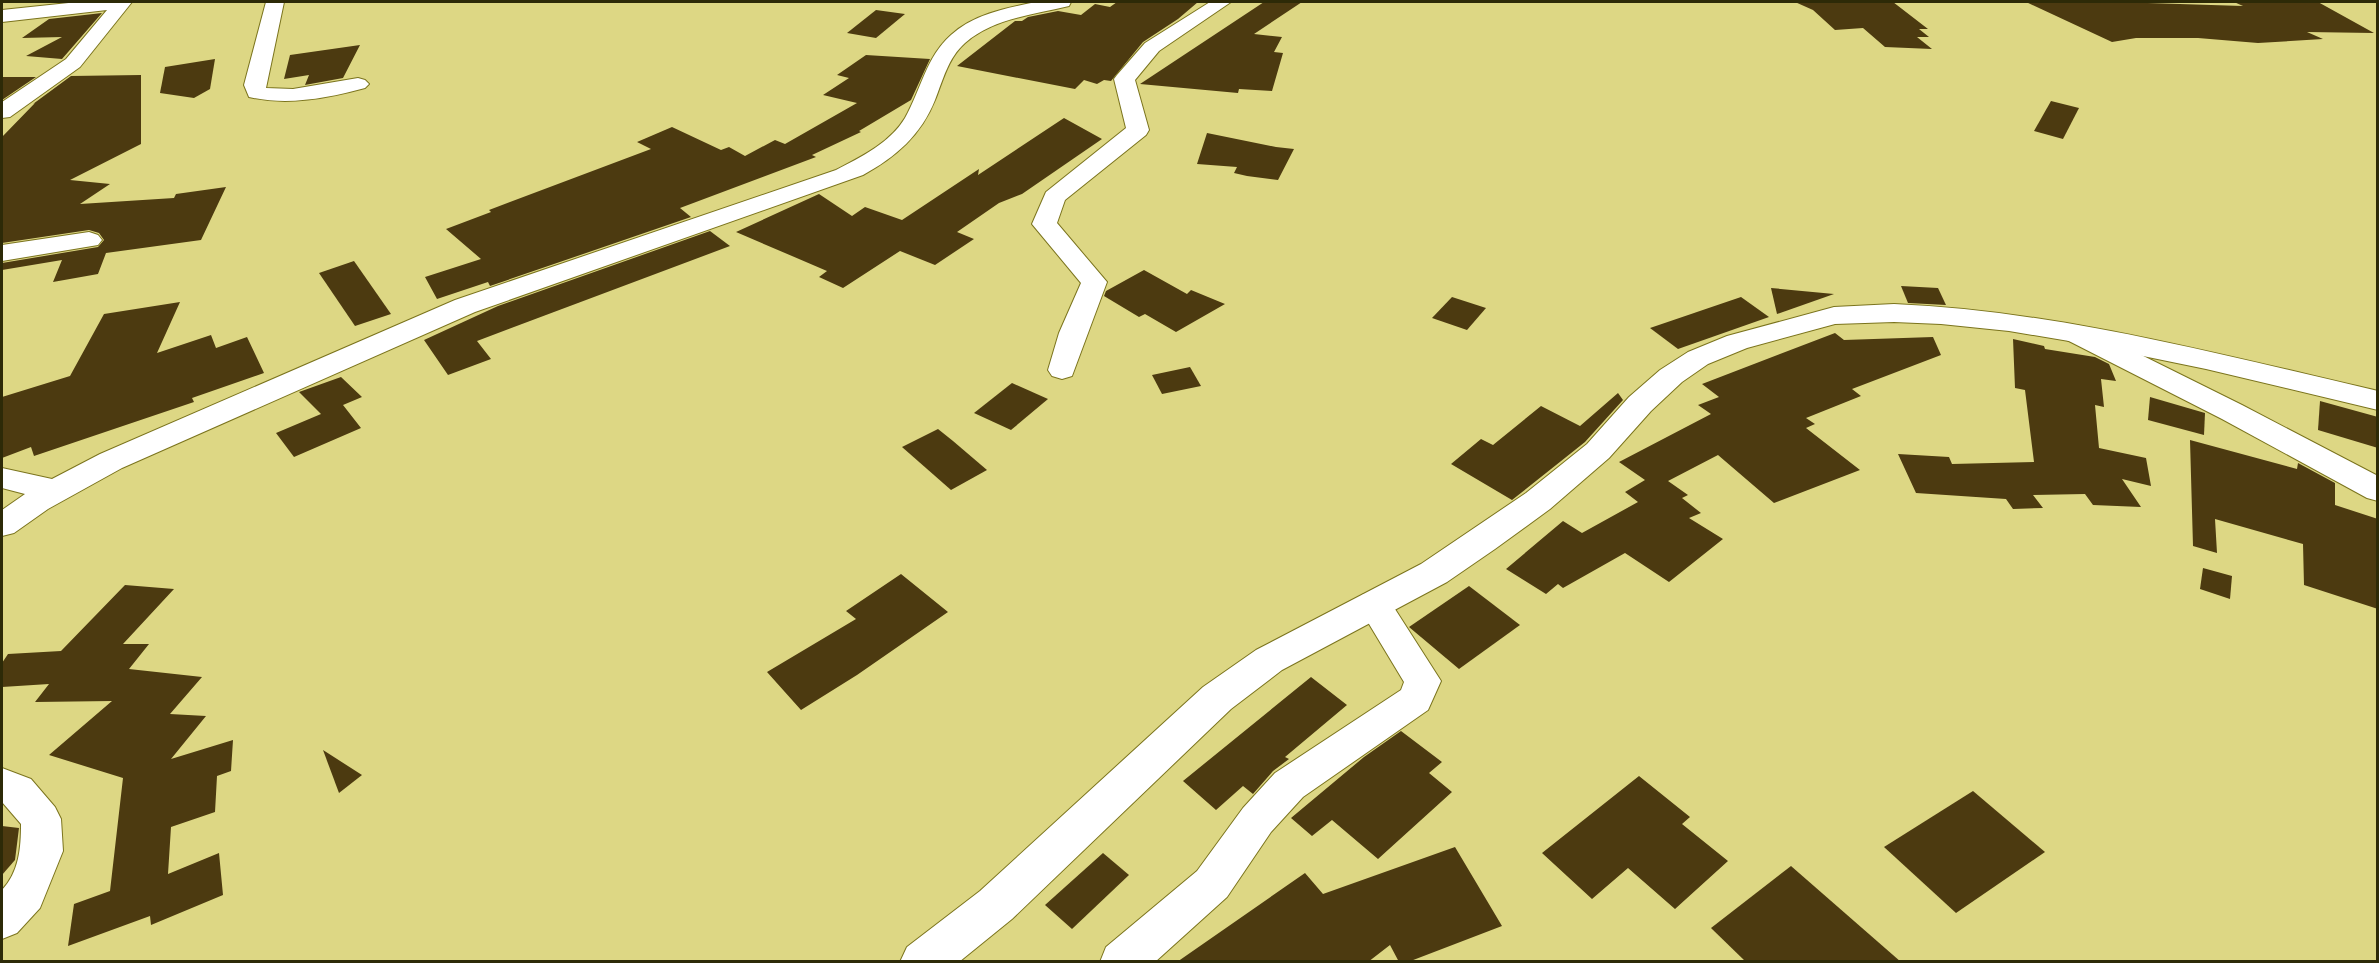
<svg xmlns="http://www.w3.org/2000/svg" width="2379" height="963" viewBox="0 0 2379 963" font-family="Poppins,sans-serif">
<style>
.building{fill:#4c3a10}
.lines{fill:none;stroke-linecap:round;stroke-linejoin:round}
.minor-casing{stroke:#7b741d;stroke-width:2}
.major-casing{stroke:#7b741d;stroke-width:2}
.minor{fill:#fff;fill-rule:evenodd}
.major{fill:#fff;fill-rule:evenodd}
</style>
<rect width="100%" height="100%" fill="#ddd784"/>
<g class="building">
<polygon points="1117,2 1198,2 1178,19 1143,42 1111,81 1104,80 1097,84 1084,80 1075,89 957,66 1015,21 1022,21 1028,17 1058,11 1081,15 1095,4 1110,7"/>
<polygon points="1264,2 1302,2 1254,34 1282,37 1274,52 1283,53 1272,91 1239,89 1238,93 1140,84"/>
<polygon points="1795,2 1893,2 1928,29 1919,29 1929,37 1917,37 1932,49 1885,47 1863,28 1835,30 1813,10"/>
<polygon points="2026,2 2116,2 2243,6 2234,2 2318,2 2374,33 2307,32 2323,39 2258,43 2198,38 2136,38 2112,42"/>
<polygon points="876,10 905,14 876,38 847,33"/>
<polygon points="102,13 62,59 26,56 62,37 22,38 49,19"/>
<polygon points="360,45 343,78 305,85 309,75 284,79 290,55"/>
<polygon points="866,55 930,59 911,100 859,131 861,132 812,155 816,157 680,208 691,217 490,286 488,282 437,299 425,277 481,259 446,229 491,212 489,210 651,149 637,142 672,127 721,150 729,147 745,156 775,140 785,144 857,103 823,95 849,78 837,75"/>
<polygon points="215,59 210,89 194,98 160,93 165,67"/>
<polygon points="141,75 141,144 70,180 110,184 80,204 174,198 176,194 226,187 201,240 106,253 98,274 53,282 62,260 2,270 2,263 98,247 104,240 99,233 89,230 2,243 2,137 35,103 33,104 71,76"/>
<polygon points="2,77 36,77 2,100"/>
<polygon points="2051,101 2079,108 2063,139 2034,131"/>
<polygon points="1064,118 1102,139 1022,194 999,203 957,232 974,239 935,265 900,251 843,288 819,277 827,271 736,232 819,194 852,216 865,207 902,220 979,169 978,175"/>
<polygon points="1207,133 1276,147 1294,149 1278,180 1247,176 1234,173 1237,167 1197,164"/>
<polygon points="710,231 730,246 477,341 491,359 448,375 424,340 498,306"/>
<polygon points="354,261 391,314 355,326 319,273"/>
<polygon points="1144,270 1187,294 1191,290 1225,304 1176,332 1145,314 1139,317 1104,296 1106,291"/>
<polygon points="1901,286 1938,288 1946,305 1908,303"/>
<polygon points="1771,288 1834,294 1777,314"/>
<polygon points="1452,297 1486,308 1467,330 1432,318"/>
<polygon points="1741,297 1769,317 1678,349 1650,328"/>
<polygon points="180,302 157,353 211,335 216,348 247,337 264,373 192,398 194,402 34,456 31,447 2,458 2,397 70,376 104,314"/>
<polygon points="1835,333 1844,340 1933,337 1941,355 1852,389 1861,396 1806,418 1815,424 1806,428 1860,470 1774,503 1718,455 1668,481 1688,495 1682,498 1701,513 1689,518 1723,539 1669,582 1625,553 1563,588 1558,584 1546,594 1506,569 1563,521 1582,533 1638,502 1625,492 1645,480 1619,462 1711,414 1698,405 1719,397 1702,384"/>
<polygon points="2013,339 2044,346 2045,349 2095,357 2109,364 2116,381 2101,379 2104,407 2095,405 2099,448 2146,458 2151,486 2122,479 2141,507 2093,505 2085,494 2033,495 2043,508 2013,509 2006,499 1916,493 1898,454 1949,457 1952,464 2034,462 2025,390 2015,388"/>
<polygon points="1190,367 1201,386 1162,394 1152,375"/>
<polygon points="341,377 362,397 343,405 361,428 294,457 276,433 321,414 299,392"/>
<polygon points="1012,383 1048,399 1011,430 974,413"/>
<polygon points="1618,393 1623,400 1585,442 1512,500 1451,464 1481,439 1493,445 1541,406 1580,426"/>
<polygon points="2150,397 2205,413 2204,435 2148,420"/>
<polygon points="2320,401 2378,417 2378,448 2318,430"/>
<polygon points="938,429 953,441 987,470 951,490 902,447"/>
<polygon points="2190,440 2297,469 2298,463 2335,483 2335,505 2378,519 2378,609 2304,585 2303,544 2215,519 2217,553 2193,546"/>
<polygon points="2203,568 2232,576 2230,599 2200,589"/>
<polygon points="901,574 948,612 857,675 801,710 767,672 856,619 846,611"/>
<polygon points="125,585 174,589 123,644 149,644 129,669 202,677 170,714 206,716 171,759 233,740 231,771 217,776 215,812 171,827 168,874 219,853 223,895 151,925 150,916 68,946 74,904 110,891 123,778 49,755 112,701 35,702 49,684 2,687 2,663 8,654 61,651"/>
<polygon points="1469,586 1520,625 1459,669 1409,627"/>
<polygon points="1311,677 1347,705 1285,757 1289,759 1273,771 1253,794 1243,786 1216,810 1183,781"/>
<polygon points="1401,731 1442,762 1429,773 1452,792 1378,859 1332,820 1312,836 1291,818 1364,757"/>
<polygon points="323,750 362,775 339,793"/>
<polygon points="1639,776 1690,817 1682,824 1728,861 1675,909 1628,868 1592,899 1542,853"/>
<polygon points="1973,791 2045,852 1956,913 1884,847"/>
<polygon points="2,826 19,828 15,860 2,875"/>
<polygon points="1455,847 1502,926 1408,962 1399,962 1390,945 1368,962 1177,962 1305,873 1323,894"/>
<polygon points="1103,853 1129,875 1072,929 1045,905"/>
<polygon points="1791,866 1901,962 1746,962 1711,928"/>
</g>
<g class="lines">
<g class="minor-casing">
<g id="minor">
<polygon points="78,2 132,2 80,67 10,117 2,118 2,102 66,59 107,10 2,22 2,10"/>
<path d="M266 2H284L266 88 293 89 358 78 365 80 369 84 365 88C328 98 288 106 249 97L244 85Z"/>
<path d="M1036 2H1071L1069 6C1033 15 993 18 965 43 948 58 943 80 935 100 921 135 896 157 863 175L475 312 122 468 48 509 14 533 2 536V510L25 494 2 488V468L52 479 100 454 455 300 836 170C861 157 890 143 905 118 921 90 926 57 951 35 974 14 1007 8 1036 2Z"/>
<polygon points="1210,2 1231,2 1159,51 1135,80 1149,130 1146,135 1065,200 1057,223 1107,282 1072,376 1062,379 1052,376 1048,370 1059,333 1081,283 1032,224 1046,192 1126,128 1114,79 1117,75 1145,43"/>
<polygon points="89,232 98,235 102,240 98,245 2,261 2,245"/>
<polygon points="2075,325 2085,327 2242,405 2378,476 2378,501 2367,498 2222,419 2065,339 2061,333 2065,327"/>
<polygon points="1374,591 1386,595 1441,681 1428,710 1303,797 1271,832 1227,897 1155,962 1100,962 1106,947 1197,871 1243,808 1275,773 1401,690 1404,682 1357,604 1362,595"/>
<path d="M2 768 31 779 55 807 61 819 63 851 40 908 17 933 2 939V890C19 872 21 848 21 824L2 802Z"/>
</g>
</g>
<g class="major-casing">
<path id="major" d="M1894 304C2058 311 2218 354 2378 391V410L2206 369 2075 342 2009 331 1941 324 1894 322 1835 324 1747 348 1708 364 1682 382 1651 411 1609 458 1550 509 1495 549 1447 582 1282 670 1231 709 1012 919 959 962H900L907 947 980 891 1203 687 1256 650 1421 564 1526 493 1587 444 1629 397 1660 370 1688 352 1727 336 1834 307Z"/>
</g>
<use href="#minor" class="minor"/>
<use href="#major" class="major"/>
</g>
<rect width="2379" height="963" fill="none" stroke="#2d2a07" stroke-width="6"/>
</svg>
